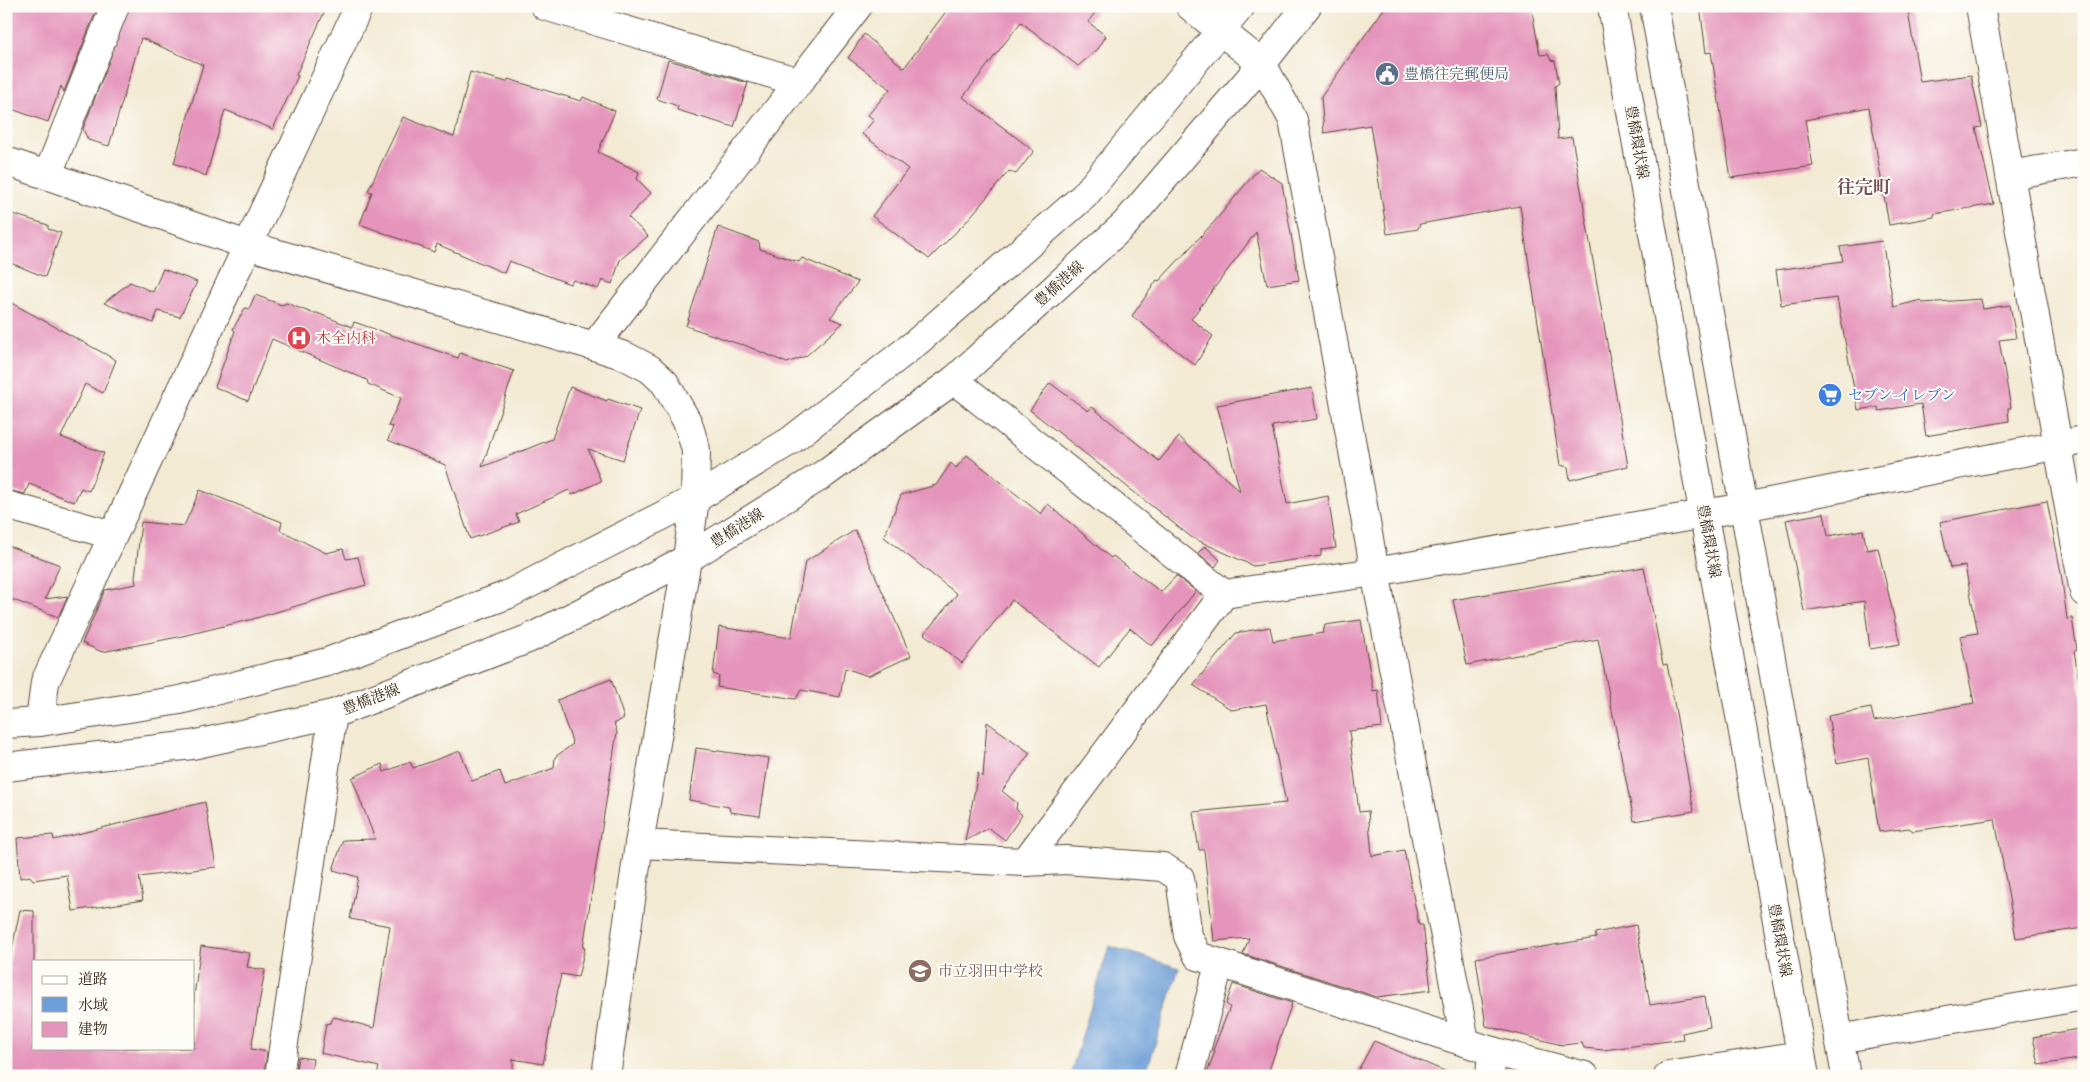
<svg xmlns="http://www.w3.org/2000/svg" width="2090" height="1082" viewBox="0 0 2090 1082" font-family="'IM FELL French Canon','Noto Serif JP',serif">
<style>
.water{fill:#6c9ed7;stroke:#54647a}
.building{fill:#e595bb}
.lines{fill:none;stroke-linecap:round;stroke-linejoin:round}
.street-casing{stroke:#574739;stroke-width:30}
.secondary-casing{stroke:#574739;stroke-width:30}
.street{stroke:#fff;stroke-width:28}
.secondary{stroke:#fff;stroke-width:28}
.labels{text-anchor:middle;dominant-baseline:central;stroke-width:4;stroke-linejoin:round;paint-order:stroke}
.service-label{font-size:15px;fill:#4e5e75;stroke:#fdfcf7;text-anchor:start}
.street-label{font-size:15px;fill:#3b2a1e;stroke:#fdfcf7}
.health-label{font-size:15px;fill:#be3a42;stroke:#fdfcf7;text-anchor:start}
.shop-label{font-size:15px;fill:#366cbe;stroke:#fdfcf7;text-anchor:start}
.education-label{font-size:15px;fill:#785e54;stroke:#fdfcf7;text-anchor:start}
.quarter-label{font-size:18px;font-weight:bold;fill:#764f55;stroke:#fdfcf7}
</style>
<rect width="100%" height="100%" fill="#fdfcf7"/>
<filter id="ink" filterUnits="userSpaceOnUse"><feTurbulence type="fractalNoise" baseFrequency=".02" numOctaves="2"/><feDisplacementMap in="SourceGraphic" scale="10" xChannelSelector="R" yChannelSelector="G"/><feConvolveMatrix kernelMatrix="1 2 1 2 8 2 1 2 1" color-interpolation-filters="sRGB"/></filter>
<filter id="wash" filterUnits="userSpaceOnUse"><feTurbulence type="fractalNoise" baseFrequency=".0096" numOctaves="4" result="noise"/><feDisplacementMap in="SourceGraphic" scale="20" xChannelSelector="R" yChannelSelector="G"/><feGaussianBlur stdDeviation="1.12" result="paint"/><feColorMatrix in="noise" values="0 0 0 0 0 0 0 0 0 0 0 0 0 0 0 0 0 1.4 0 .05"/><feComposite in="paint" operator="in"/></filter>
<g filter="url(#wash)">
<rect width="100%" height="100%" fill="#f3ead4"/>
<polygon class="water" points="1109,946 1179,968 1145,1076 1070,1076"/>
<g id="blocks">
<g class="building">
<polygon points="6,6 98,6 64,92 61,86 48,122 6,107"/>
<polygon points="130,6 327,6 296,75 298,76 273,129 225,110 206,176 174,163 203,65 141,38 109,146 88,140 83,129"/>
<polygon points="950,6 1100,6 1088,22 1106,36 1098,49 1078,66 1021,22 963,97 1034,151 1016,174 1009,171 965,223 929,259 872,216 908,169 862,134 874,120 868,115 890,89 848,58 864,34 904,68"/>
<polygon points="1386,6 1531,6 1540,55 1548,54 1551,60 1555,61 1559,83 1555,86 1558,139 1572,137 1628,466 1570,480 1568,467 1560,465 1520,206 1420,224 1418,229 1387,234 1370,125 1324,133 1321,97"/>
<polygon points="1700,6 1907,6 1920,82 1971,75 1982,127 1976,128 1994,204 1934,214 1934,217 1889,225 1869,107 1805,120 1813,166 1731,178 1711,52 1706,53"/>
<polygon points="668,60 748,83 734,127 677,110 678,106 657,99"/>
<polygon points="470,72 507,82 508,79 581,101 583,97 615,111 598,152 639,172 637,179 651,193 628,217 648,236 620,260 612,284 602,280 598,289 573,280 570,284 509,261 504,273 437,244 434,252 360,224 372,192 368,191 403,117 454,137"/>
<polygon points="1259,168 1282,183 1299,280 1267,285 1256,232 1191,319 1213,336 1195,365 1132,316 1157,280 1159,281 1215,221"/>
<polygon points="6,212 48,225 48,229 61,233 45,277 6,261"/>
<polygon points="718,227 759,242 760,249 799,262 802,258 858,282 830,318 843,323 806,356 787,363 742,344 742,345 686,326"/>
<polygon points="1882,241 1894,307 1921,300 1923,303 1981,299 1983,309 2010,305 2016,338 1999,340 2011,408 2008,408 2009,421 1926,436 1921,404 1879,411 1878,407 1858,410 1837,298 1781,305 1776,270 1843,261 1840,247"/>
<polygon points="163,269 197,282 180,317 158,311 153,323 104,303 130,282 153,292"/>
<polygon points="255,295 282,305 286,303 312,313 317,313 352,327 354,322 458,358 460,353 514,371 482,467 552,439 570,387 607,401 608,399 640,410 623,460 588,449 601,481 572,495 569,490 516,514 519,522 470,539 445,465 388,440 393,427 388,426 401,398 368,384 367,380 272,339 248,401 215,387 235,331 233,329 245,308 249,309"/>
<polygon points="6,300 116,360 103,393 85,384 61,437 104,453 89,491 81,488 74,502 29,484 25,494 6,490"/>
<polygon points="1050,383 1088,411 1092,407 1159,461 1179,437 1240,491 1217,405 1312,388 1317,419 1272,426 1287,504 1328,496 1336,548 1321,550 1321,556 1253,566 1191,537 1030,410"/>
<polygon points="967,455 1041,514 1048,504 1111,558 1113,556 1161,592 1176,576 1196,591 1152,646 1130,628 1099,667 1012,600 962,663 924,634 957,594 884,537 901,495 936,485 951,463 956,468"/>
<polygon points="200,490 282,522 280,530 326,553 343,549 346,559 358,557 366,585 253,619 178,637 102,652 82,643 105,590 136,584 135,578 141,522 184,526"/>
<polygon points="2047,501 2061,573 2067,619 2072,618 2077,650 2074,651 2084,712 2084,928 2016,938 1995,819 1913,831 1909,828 1879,832 1868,758 1837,764 1828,716 1871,708 1874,721 1974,703 1960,636 1978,633 1965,566 1950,568 1940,522"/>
<polygon points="1824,513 1828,536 1863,530 1867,550 1878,548 1900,644 1870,649 1864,601 1804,611 1786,520"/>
<polygon points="855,530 911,656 868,676 845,668 840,697 801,690 796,699 717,687 719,676 713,674 719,627 791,638 805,562"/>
<polygon points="6,545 60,565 45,599 68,596 58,617 6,597"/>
<polygon points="1205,546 1220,560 1215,567 1198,553"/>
<polygon points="1644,567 1663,665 1667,664 1694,811 1634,821 1598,639 1467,665 1453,600"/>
<polygon points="1361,620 1373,691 1378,690 1382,727 1349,731 1359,812 1368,811 1372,856 1404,850 1419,925 1423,925 1431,990 1377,997 1243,954 1249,938 1214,941 1204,850 1199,850 1193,812 1286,803 1266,704 1232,710 1193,685 1236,633 1270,627 1273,641 1323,633 1325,625"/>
<polygon points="611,679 624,718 614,724 617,732 583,948 585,948 578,977 561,974 543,1064 513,1059 513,1076 377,1076 379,1067 321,1053 326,1024 330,1023 334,1017 374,1028 390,926 350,919 358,877 333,870 343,840 375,839 352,778 382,764 384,772 410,762 413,768 460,751 472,781 500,771 505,786 554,768 555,757 573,744 557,700"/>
<polygon points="987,722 1030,753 1002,791 1017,803 1016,809 1022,815 1005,840 989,828 965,841 978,773 983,777"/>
<polygon points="696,748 769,758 760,816 730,812 729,807 689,800"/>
<polygon points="205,802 216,867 139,877 143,900 73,911 67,875 33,880 30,876 20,878 17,838 53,835 54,840"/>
<polygon points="20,910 34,911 34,1048 194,1048 194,996 201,946 250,953 247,967 265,970 251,1049 267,1052 264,1076 6,1076 6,978"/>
<polygon points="1636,925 1650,1005 1705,996 1710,1027 1682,1033 1683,1039 1604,1050 1584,1048 1582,1043 1562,1045 1486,1026 1476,958 1596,938 1595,933"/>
<polygon points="1233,984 1292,1003 1267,1076 1206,1076 1215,1051 1213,1050 1230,1007 1226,1004"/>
<polygon points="2084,1028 2084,1058 2039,1065 2033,1037"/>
<polygon points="1374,1041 1456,1076 1355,1076"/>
<polygon points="298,1057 313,1059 311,1076 295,1076"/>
</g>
</g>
</g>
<g filter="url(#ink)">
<use href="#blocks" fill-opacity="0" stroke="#574739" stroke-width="1"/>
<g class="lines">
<g class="street-casing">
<g id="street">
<polyline points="545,6 799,82"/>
<polyline points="1190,6 1262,64 1293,120 1375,572 1465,1041"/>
<polyline points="1980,6 2084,592"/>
<polyline points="6,161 247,245 594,346 625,356 650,369 665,383 688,423 696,450 695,499 687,559"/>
<polyline points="48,174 115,6"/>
<polyline points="2010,175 2084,162"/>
<polyline points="594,346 858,6"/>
<polyline points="954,380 1224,594 1375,572 1744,507 2084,440"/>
<polyline points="6,505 112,535"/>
<polyline points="40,722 45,682 359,6"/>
<polyline points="639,844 1025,862 1065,860 1163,867 1180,878 1188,936 1198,956 1492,1051 1585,1076"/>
<polyline points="1025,862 1224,594"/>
<polyline points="1839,1039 2084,996"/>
<polyline points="279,1076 333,714"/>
<polyline points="1189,1076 1219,965"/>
<polyline points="1490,1076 1492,1051"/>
<polyline points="1668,1076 1801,1055"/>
</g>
</g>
<g class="secondary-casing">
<g id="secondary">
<polyline points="1612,6 1805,1076"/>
<polyline points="1654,6 1846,1076"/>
<polyline points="6,724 40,722 180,700 327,662 507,595 695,499 790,441 917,342 1084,196 1241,6"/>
<polyline points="6,767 192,745 333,714 528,639 687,559 824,474 954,380 1125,224 1262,64 1307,6"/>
<polyline points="606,1076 639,844 687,559"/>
</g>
</g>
<use href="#street" class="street"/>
<use href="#secondary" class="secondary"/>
</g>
</g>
<defs>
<g id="civic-disc" transform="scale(1.25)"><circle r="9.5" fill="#5c6f8a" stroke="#fdfcf7"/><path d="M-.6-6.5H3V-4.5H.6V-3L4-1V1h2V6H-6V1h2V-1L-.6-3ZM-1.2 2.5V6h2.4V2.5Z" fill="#fff"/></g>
<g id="hospital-disc" transform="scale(1.25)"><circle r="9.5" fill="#e0444e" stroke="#fdfcf7"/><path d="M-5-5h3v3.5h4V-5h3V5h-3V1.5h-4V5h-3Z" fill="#fff"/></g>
<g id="supermarket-disc" transform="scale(1.25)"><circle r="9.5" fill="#3f7fe0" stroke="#fdfcf7"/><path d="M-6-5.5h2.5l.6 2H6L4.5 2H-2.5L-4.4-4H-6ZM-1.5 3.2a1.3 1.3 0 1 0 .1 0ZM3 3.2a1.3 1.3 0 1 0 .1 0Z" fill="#fff"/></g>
<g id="school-disc" transform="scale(1.25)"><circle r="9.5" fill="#8d6e63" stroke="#fdfcf7"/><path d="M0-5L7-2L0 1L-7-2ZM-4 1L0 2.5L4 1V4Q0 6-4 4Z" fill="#fff"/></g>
</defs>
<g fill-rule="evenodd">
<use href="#civic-disc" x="1387" y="74"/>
<use href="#hospital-disc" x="299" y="338"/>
<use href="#supermarket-disc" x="1830" y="395"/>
<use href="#school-disc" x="920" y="971"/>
</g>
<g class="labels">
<g class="service-label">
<text x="1404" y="74">豊橋往完郵便局</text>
</g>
<g class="street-label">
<text transform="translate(1637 142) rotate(80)">豊橋環状線</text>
<text transform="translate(1059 284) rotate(-42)">豊橋港線</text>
<text transform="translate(737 528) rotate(-32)">豊橋港線</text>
<text transform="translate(1709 541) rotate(80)">豊橋環状線</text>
<text transform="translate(371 699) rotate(-21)">豊橋港線</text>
<text transform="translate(1780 940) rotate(80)">豊橋環状線</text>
</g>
<g class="health-label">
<text x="316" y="338">木全内科</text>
</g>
<g class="shop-label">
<text x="1848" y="395">セブン-イレブン</text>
</g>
<g class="education-label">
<text x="938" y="971">市立羽田中学校</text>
</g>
<g class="quarter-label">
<text x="1864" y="187">往完町</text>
</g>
</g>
<rect width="2090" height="1082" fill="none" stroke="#fdfcf7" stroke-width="25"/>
<rect x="32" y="960" width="162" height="90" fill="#fdfcf7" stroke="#afa8a0"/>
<rect x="42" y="976" width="25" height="8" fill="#ffffff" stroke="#afa8a0"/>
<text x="78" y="984" font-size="15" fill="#3b2a1e">道路</text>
<rect x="42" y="997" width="25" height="15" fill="#6c9ed7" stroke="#afa8a0"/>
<text x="78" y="1010" font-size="15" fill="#3b2a1e">水域</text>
<rect x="42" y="1022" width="25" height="15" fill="#e595bb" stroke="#afa8a0"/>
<text x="78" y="1034" font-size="15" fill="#3b2a1e">建物</text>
</svg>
